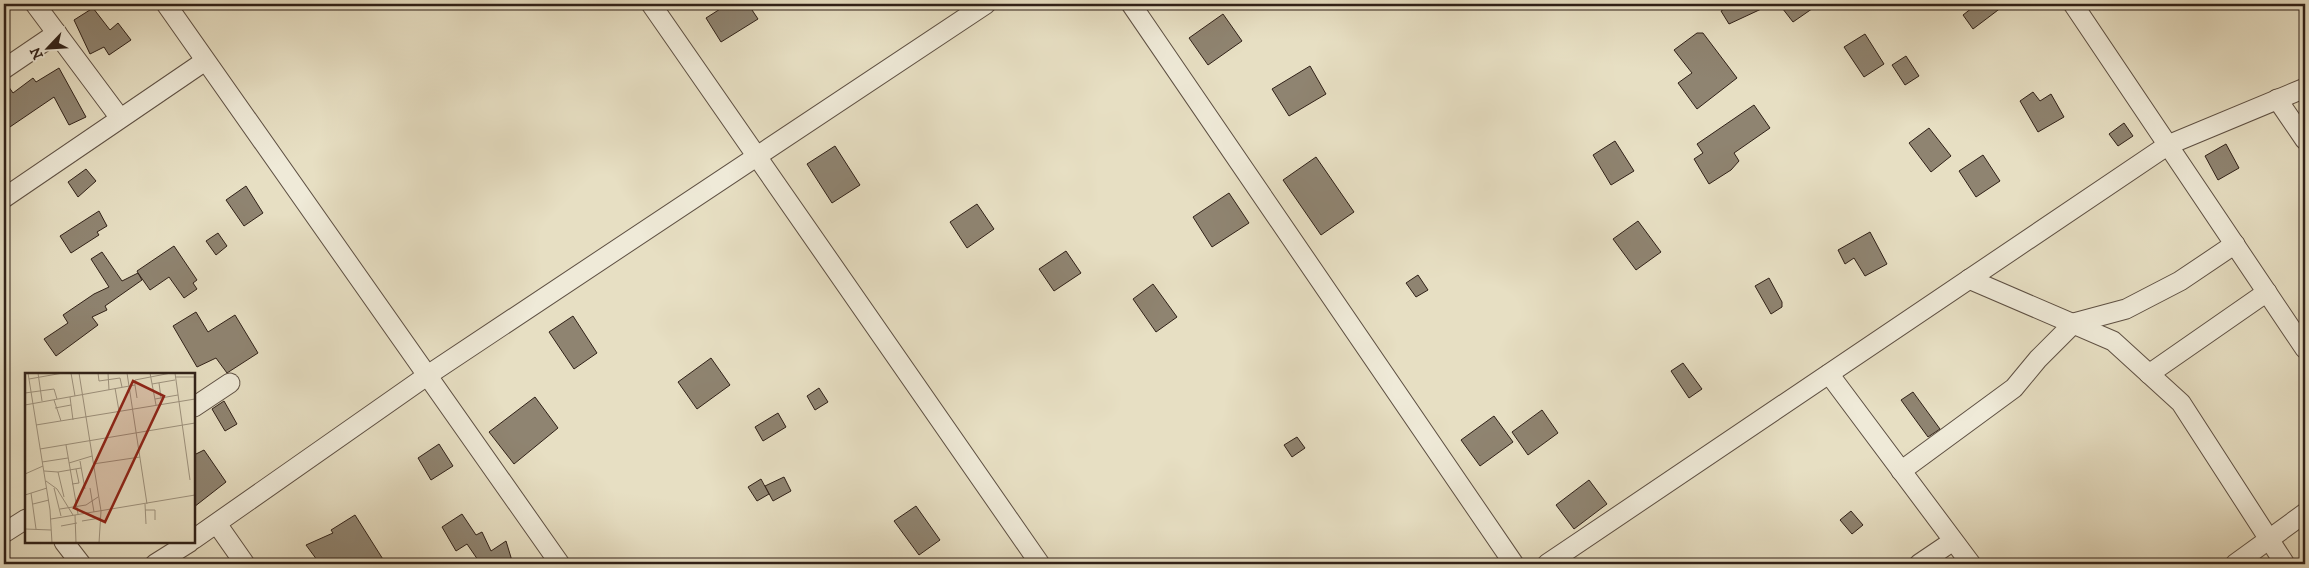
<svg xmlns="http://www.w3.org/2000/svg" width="2309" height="568" viewBox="0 0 2309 568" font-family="'IM FELL DW Pica',serif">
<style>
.building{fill:#8f8471;stroke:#302118}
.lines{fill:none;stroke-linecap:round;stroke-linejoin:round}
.minor-casing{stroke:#5e5043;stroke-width:21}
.minor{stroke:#efead8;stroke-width:19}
.inset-road{fill:none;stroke:#9e937f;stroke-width:1}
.view{fill:#8f2418;fill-opacity:0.15;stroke:#8f2418;stroke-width:2.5}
.inset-edge{fill:none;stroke:#302118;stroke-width:2.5}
</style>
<rect width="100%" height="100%" fill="#e7dfc3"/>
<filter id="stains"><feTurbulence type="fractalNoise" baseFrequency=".004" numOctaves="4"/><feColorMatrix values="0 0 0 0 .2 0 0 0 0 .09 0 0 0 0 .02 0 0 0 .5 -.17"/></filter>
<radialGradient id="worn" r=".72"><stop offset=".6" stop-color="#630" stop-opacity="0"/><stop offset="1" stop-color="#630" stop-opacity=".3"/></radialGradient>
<g class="building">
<polygon points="728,4 748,4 758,19 721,42 706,18"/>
<polygon points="1733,4 1772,4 1729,24 1721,11"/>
<polygon points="1779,4 1819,4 1793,22"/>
<polygon points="1977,4 2006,4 1973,29 1963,15"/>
<polygon points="93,8 110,30 118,23 131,40 109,55 104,47 90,54 74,20"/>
<polygon points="1223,14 1242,41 1208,65 1189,38"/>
<polygon points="1697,33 1703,33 1737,78 1697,109 1678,83 1692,73 1674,50"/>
<polygon points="1865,34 1884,64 1864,77 1844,47"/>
<polygon points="1906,56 1919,76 1905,85 1892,65"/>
<polygon points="1310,66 1326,94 1289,116 1272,89"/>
<polygon points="59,68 86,117 69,125 54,97 4,131 4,80 13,93 33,78 36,82"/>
<polygon points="2033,92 2040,101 2051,94 2064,117 2038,132 2020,101"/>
<polygon points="1754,105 1770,128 1734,153 1739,161 1731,170 1709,184 1694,159 1703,153 1697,144"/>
<polygon points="2124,123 2133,136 2118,146 2109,134"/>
<polygon points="1929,128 1951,156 1931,172 1909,143"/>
<polygon points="1615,141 1634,171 1611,185 1593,155"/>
<polygon points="2226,144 2239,168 2218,180 2205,156"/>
<polygon points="835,146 860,185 832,203 807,164"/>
<polygon points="1983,155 2000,181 1976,197 1959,171"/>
<polygon points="1316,157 1354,212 1321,235 1283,180"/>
<polygon points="86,169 96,181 78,197 68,182"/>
<polygon points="246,186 263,213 244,226 226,200"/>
<polygon points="1229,193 1249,223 1212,247 1193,217"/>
<polygon points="977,204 994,229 967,248 950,222"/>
<polygon points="99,211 107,226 97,232 99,235 71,253 60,236"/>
<polygon points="1638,221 1661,252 1636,270 1613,239"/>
<polygon points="1870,232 1887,264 1865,276 1854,258 1845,264 1838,250"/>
<polygon points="218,233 227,246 216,255 206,241"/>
<polygon points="174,246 197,280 193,283 197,289 184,298 169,277 150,290 138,273 142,280 105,306 107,310 92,317 98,325 56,356 44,339 68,323 63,315 94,294 109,287 91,259 102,252 122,281 138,273 137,271"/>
<polygon points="1066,251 1081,273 1054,291 1039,269"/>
<polygon points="1418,275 1428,290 1416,297 1406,283"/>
<polygon points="1769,278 1782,302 1782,307 1771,314 1755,286"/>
<polygon points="1153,284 1177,317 1156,332 1133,299"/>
<polygon points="196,312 208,332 235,315 258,353 227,373 216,358 197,367 173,326"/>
<polygon points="573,316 597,353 574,369 549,332"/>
<polygon points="711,358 730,385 697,409 678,382"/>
<polygon points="1683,363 1702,389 1689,398 1671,371"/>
<polygon points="819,388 828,402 815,410 807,396"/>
<polygon points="1913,392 1940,429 1928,437 1901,400"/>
<polygon points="535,397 558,428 514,464 489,432"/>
<polygon points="224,401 237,424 225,431 212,409"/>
<polygon points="1542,410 1558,433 1528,455 1512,432"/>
<polygon points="778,413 786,427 763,441 755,427"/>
<polygon points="1494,416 1513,442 1480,466 1461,440"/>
<polygon points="1297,437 1305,448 1292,457 1284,445"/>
<polygon points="439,444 453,466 431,480 418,458"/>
<polygon points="204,450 226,482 194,507 194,455"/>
<polygon points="784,477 791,491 773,501 765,486"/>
<polygon points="761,479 769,494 757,501 748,487"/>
<polygon points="1589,480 1607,504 1574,529 1556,505"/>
<polygon points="916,506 940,540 919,555 894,521"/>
<polygon points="1851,511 1863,525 1852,534 1840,520"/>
<polygon points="462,514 476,535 482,532 491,551 506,541 513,564 471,564 478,560 467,544 456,551 442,527"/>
<polygon points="355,515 386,564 320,564 306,545 333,533 331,530"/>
</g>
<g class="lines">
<g class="minor-casing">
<g id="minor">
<polyline points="35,4 120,118"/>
<polyline points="166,4 560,564"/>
<polyline points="651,4 1040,564"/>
<polyline points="1131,4 1514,564"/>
<polyline points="2073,4 2305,349"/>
<polyline points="4,69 57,33"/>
<polyline points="2277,99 2305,140"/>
<polyline points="4,198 205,61"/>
<polyline points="1969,279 2113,341 2181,403 2285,564"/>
<polyline points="1829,374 1971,564"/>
<polyline points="2149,374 2267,292"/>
<polyline points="194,407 230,383"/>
<polyline points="1901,471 2014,388 2038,359 2074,323 2126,309 2180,281 2235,244"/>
<polyline points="217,524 245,564"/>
<polyline points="4,533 26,519"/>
<polyline points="194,539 428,375 986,4"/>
<polyline points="64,542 81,564"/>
<polyline points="155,564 190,542"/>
<polyline points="1547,564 2168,145 2305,88"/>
<polyline points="1919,564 1953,541"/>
<polyline points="2235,564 2305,513"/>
</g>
</g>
<use href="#minor" class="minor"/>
</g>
<g transform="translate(25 373)">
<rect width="170" height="170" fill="#e7dfc3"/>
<path class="inset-road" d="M3 0 25 137 27 170M13 0 17 28M46 0 50 23M54 0 76 138 74 170M73 0 74 8 95 5 97 14M83 0 84 17M102 0 122 131M125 0 131 32M150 0 165 107M150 4H170M4 6 38 0M134 10 136 25M127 11 150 7M110 12V7L146 0M90 15 94 38M0 20 29 16 32 26M45 24 48 47M130 26 153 22M29 27 36 48M0 32 110 12 112 25M30 35 46 32M11 52 170 26M41 72 53 141M15 76 170 50M55 88 60 116M17 89 43 85M44 90 67 83M68 91 115 84M19 98 33 99 39 124M33 99 56 95M0 101 18 93M21 108 32 116 48 142M47 111 54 110 51 96M29 115 36 143M65 115 69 139M6 120 11 156M0 122 22 115M8 131 24 127M120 131 121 151M35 136 61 132 73 124M120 137H130V147M50 142 51 170M26 146 170 122M57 148 75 145M36 153 52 150M0 156 26 157"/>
<path class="view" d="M108 8 139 23 80 149 49 135Z"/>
<rect width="170" height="170" class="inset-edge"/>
</g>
<rect width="2309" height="568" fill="none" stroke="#e7dfc3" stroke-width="20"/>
<rect x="5" y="5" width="2299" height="558" fill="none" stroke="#302118" stroke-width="2.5"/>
<rect x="10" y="10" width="2289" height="548" fill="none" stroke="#302118"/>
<g transform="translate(48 48) rotate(245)" stroke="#efead8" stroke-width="4" paint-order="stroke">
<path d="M0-4L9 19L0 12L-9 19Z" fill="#302118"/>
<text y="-8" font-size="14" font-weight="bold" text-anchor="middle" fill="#302118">N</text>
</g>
<rect width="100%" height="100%" filter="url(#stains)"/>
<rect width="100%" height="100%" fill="url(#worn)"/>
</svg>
